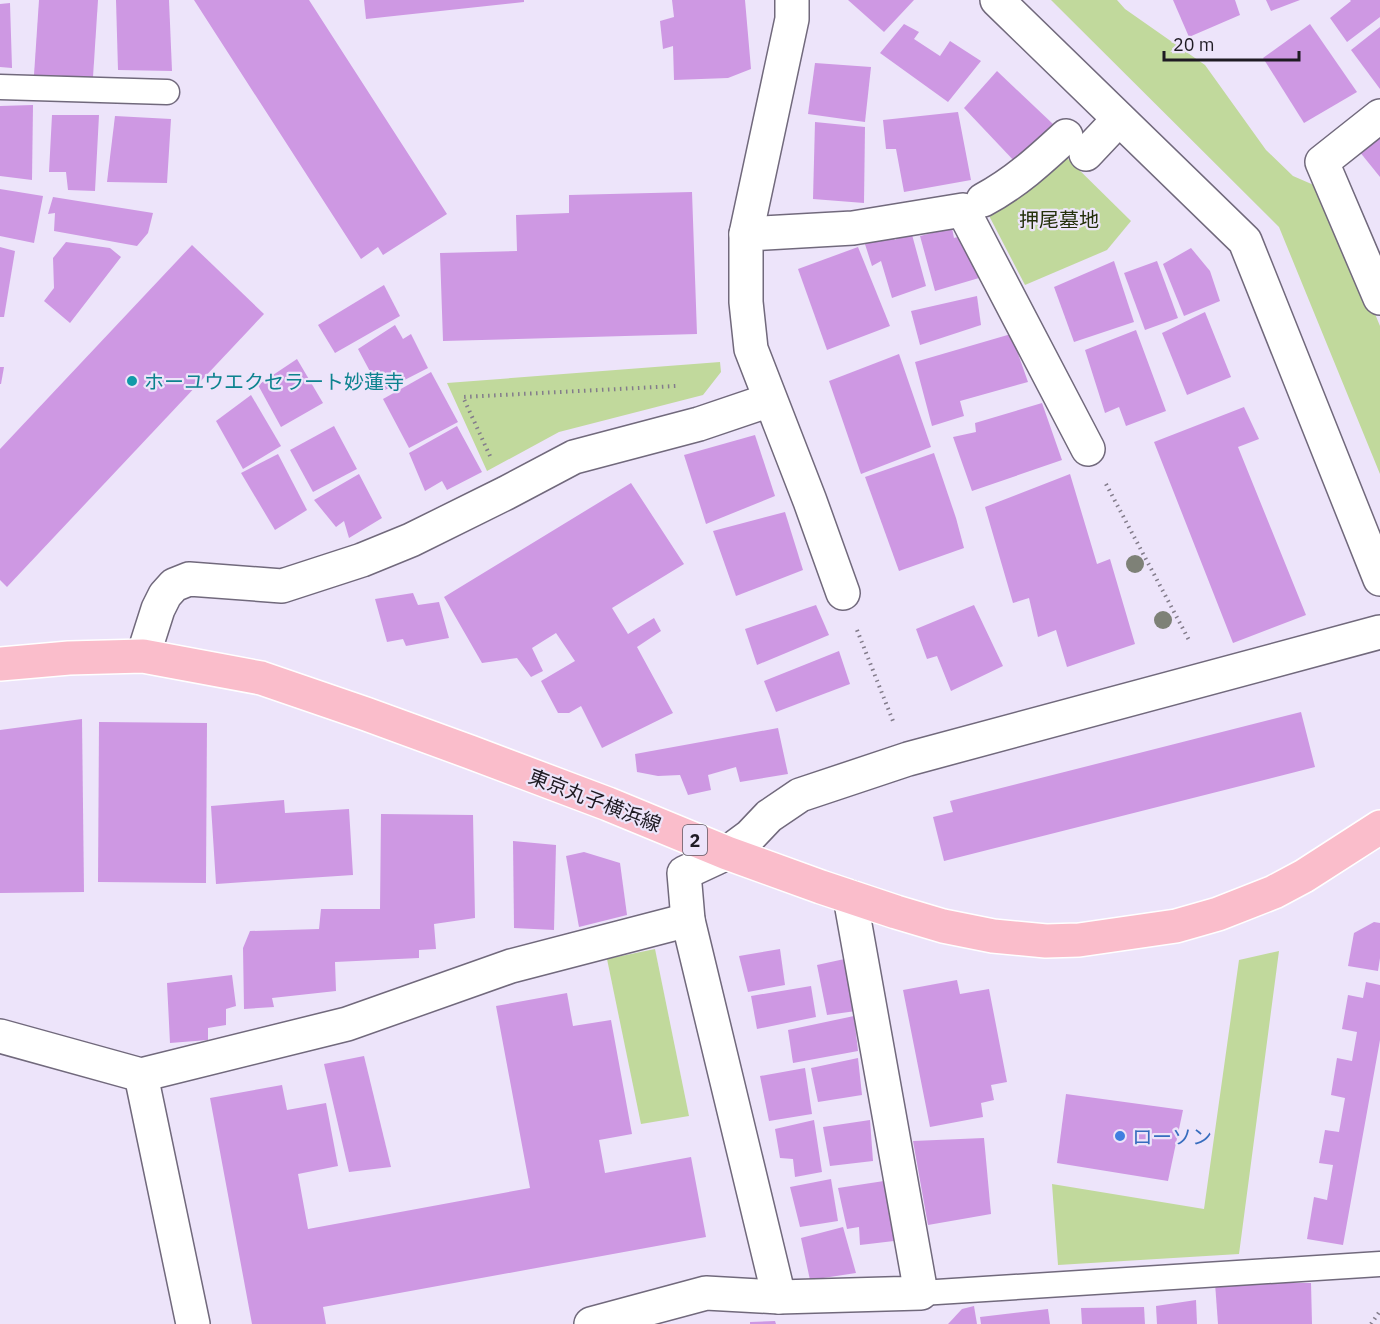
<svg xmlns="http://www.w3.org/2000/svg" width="1380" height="1324" viewBox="0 0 1380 1324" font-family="'IBM Plex Sans','Noto Sans JP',sans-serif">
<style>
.green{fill:#c1d99c}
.building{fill:#ce98e3}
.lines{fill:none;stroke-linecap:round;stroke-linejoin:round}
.service-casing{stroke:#71697c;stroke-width:27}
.pedestrian-casing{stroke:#71697c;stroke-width:36}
.minor-casing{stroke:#71697c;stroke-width:36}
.tertiary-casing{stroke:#71697c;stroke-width:36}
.primary-casing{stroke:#fff;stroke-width:36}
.path{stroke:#837c8b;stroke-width:4;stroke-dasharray:1.5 4.5;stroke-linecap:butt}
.service{stroke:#fff;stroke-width:24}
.pedestrian{stroke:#fff;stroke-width:33}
.minor{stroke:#fff;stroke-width:33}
.tertiary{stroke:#fff;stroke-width:33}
.primary{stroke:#fabdcb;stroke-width:33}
.tree{fill:#7e8177}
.culture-dot{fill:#0f9aa8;stroke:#ede4fa;stroke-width:2}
.shop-dot{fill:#3f7fe0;stroke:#ede4fa;stroke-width:2}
.labels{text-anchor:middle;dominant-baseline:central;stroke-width:4.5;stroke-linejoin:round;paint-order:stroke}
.shield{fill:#ede4fa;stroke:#5d5764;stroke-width:1.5}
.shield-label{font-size:18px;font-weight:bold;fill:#1f1b23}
.park-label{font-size:20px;fill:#24300b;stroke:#ede4fa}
.culture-label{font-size:20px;fill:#0d838f;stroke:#ede4fa;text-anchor:start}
.street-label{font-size:20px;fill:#1f1b23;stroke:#ede4fa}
.shop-label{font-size:20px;fill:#366cbe;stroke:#ede4fa;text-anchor:start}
</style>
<rect width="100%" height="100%" fill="#ede4fa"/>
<g class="green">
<polygon points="1051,0 1117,0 1125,9 1205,65 1266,150 1293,176 1323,189 1380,326 1380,474 1279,227"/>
<polygon points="1063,154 1131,221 1107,250 1025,285 985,208"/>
<polygon points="720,362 721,372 703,395 559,432 487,471 447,383"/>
<polygon points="655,949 689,1116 641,1124 607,959"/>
<polygon points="1279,951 1239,1254 1058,1265 1052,1184 1204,1209 1239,960"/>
</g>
<g class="building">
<polygon points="39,0 98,0 93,77 34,75"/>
<polygon points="116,0 169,0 172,71 118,70"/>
<polygon points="194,0 309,0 447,214 383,255 378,247 361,259"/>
<polygon points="364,0 524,0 524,2 366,19"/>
<polygon points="672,0 745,0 751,69 728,78 674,80 673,46 663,49 660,21 674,17"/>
<polygon points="848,0 914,0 884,32"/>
<polygon points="1173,0 1235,0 1240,15 1189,37"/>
<polygon points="1266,0 1300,0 1271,11"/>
<polygon points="1350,0 1380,0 1380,17 1347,42 1330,18 1351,1"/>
<polygon points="10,3 12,68 0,67 0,4"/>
<polygon points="904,24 919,32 914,39 940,56 950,41 981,61 948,102 880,53"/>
<polygon points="1310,24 1357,92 1304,123 1263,58"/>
<polygon points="1380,27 1380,89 1351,50"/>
<polygon points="815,63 871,67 865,122 808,114"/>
<polygon points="997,71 1054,125 1017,164 964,108"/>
<polygon points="33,105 32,180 0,176 0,106"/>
<polygon points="958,112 971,180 904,192 896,149 886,149 883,120"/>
<polygon points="52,115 99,115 95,191 68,190 66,172 49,172"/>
<polygon points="115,116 171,119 167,183 107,182"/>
<polygon points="815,122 865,127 864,203 813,199"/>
<polygon points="1380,133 1380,177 1359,151"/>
<polygon points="0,189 43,196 34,243 0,236"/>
<polygon points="692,192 697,334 443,341 440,253 517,251 516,215 569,213 569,195"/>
<polygon points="53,197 153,213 148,233 137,246 54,231 55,213 48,214"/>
<polygon points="952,228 954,238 961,236 979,278 935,291 920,236"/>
<polygon points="888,231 895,240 911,231 926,286 892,298 881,261 872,266 864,241"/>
<polygon points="66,242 110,248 121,257 70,323 44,301 54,288 53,258"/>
<polygon points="192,245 264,314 7,587 0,580 0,449"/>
<polygon points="0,247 15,251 4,317 0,317"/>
<polygon points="858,247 890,326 827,350 798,269"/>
<polygon points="1191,248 1210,271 1220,301 1184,316 1163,264"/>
<polygon points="1114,261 1134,322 1074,342 1054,287"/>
<polygon points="1157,261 1178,318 1145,330 1124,273"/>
<polygon points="384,285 400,316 335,353 318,325"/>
<polygon points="977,296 981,325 920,345 911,311"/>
<polygon points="1205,312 1231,377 1187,395 1162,333"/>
<polygon points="395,325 403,339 411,334 428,368 381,392 358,349"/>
<polygon points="1136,330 1166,411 1126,426 1119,407 1105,413 1085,350"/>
<polygon points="1011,334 1028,382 960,401 964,416 932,426 915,362"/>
<polygon points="899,354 931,447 861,474 829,381"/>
<polygon points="297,359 323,403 281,427 258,385"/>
<polygon points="0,367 4,367 1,384 0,384"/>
<polygon points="431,372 458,422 409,448 383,399"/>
<polygon points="251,395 281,446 243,469 216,421"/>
<polygon points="1042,403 1062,460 972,491 953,437 976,432 975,423"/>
<polygon points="1244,407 1259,439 1238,447 1306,615 1233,643 1154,442"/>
<polygon points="334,426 357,469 313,492 290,450"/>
<polygon points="457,426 482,472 447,490 442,481 425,491 409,453"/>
<polygon points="755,435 775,496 706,524 684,455"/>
<polygon points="934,453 956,518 964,548 899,571 865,477"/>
<polygon points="278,454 307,510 275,530 241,473"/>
<polygon points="359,474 382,518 349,538 344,521 336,527 314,500"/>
<polygon points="1070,474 1097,564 1110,559 1135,644 1067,667 1056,630 1038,637 1029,598 1013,603 985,507"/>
<polygon points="631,483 684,564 612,608 628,634 654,618 661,631 637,647 673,713 602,748 581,706 569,713 558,713 541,681 575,661 556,633 532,648 543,671 531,677 517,658 482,663 444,597"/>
<polygon points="785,512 803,570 736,596 713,531"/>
<polygon points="413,593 418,605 439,602 449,638 406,646 403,639 387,642 375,599"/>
<polygon points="816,605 829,635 757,665 745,629"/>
<polygon points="974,605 1003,666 951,691 937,656 927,659 916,629"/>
<polygon points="839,651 850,684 776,712 764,681"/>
<polygon points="1301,712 1315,767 944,861 933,817 953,812 950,801"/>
<polygon points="82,719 84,892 0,893 0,730"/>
<polygon points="99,722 207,723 206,883 98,882"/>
<polygon points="778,728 788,774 740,782 736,767 708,775 711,790 688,795 680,775 658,776 637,772 635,754"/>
<polygon points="284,800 285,813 349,809 353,875 216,884 211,806"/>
<polygon points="381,814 473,815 475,918 434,924 436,949 419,950 419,958 335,962 336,991 272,998 274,1007 244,1009 243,948 250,931 319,929 321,909 380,909"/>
<polygon points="513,841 556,845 554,930 514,928"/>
<polygon points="584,852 620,863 627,915 579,927 566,856"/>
<polygon points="1374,922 1380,923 1380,958 1378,971 1348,966 1354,933"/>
<polygon points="780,949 785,985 748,992 739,956"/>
<polygon points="849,958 856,1011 827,1015 817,965"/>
<polygon points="232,975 236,1006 226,1009 226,1025 208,1028 208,1040 170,1043 167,983"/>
<polygon points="957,980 960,994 989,989 1007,1082 991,1085 994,1100 981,1103 983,1117 930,1127 903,990"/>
<polygon points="1366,982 1380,985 1380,1040 1343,1245 1307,1239 1314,1197 1327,1200 1333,1165 1319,1163 1325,1130 1339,1132 1345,1098 1331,1095 1337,1058 1352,1061 1357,1032 1342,1029 1348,995 1363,998"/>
<polygon points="811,986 816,1017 757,1029 751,996"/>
<polygon points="567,993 573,1026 611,1020 632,1134 599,1140 605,1173 691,1157 706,1237 323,1307 326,1324 252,1324 210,1098 282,1085 287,1110 326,1103 338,1166 298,1174 308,1229 530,1188 496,1006"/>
<polygon points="854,1016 858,1051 793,1063 788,1030"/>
<polygon points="364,1056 391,1167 349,1172 324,1064"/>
<polygon points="858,1058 862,1095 818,1102 811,1068"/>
<polygon points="805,1068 812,1114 769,1121 760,1076"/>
<polygon points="1066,1094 1183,1110 1168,1181 1057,1163"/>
<polygon points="814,1120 822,1172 795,1177 793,1159 780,1158 775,1129"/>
<polygon points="870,1120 873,1161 830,1166 823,1127"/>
<polygon points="984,1138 991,1214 928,1225 913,1141"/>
<polygon points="831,1179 838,1221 800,1227 790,1187"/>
<polygon points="884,1181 894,1241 860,1245 859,1227 847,1229 838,1188"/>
<polygon points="843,1227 856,1273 810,1280 801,1238"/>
<polygon points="1215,1283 1311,1283 1312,1324 1218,1324"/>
<polygon points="1196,1300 1197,1324 1157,1324 1156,1306"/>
<polygon points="974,1306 977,1324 948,1324 962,1309"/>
<polygon points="1144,1307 1145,1324 1082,1324 1081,1308"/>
<polygon points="1048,1309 1050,1324 981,1324 980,1317"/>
<polygon points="775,1321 776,1324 750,1324 750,1322"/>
</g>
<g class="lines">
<g class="service-casing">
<g id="service">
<polyline points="0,87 167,92"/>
<polyline points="921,1293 1380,1264"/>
</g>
</g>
<g class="pedestrian-casing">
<g id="pedestrian">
<polyline points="1086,154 1119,119"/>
<path d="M983 200C1015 183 1040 160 1066 136"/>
<polyline points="746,234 853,228 963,210 1088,449"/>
</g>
</g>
<g class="minor-casing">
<g id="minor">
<polyline points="792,0 792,19 746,234 746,302 751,349 810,501 843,593"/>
<polyline points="1380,116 1322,162 1380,298"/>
<polyline points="143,656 158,609 165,595 174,585 189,579 282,586 362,560 411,540 506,493 574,457 699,424 770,400"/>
<polyline points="0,1036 141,1075 347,1024 511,966 688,920"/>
<polyline points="141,1075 193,1324"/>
<polyline points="779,1297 688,920 684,873 727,853 750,836 769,816 800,795 908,759 1380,632"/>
<polyline points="591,1324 706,1293 779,1297 921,1293 850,897"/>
</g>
</g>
<g class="tertiary-casing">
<polyline id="tertiary" points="997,0 1245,241 1380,579"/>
</g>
<g class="primary-casing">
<polyline id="primary" points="0,664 69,658 143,656 261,678 366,714 470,752 608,804 727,853 821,887 896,912 943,926 993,936 1046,941 1079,940 1176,926 1218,914 1274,892 1304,876 1380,827"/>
</g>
<g class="path">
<polyline points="490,456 463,397 676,386"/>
<polyline points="1106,484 1190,642"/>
<polyline points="857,630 893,721"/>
<polyline points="1371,1324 1380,1311"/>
</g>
<use href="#service" class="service"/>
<use href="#pedestrian" class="pedestrian"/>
<use href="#minor" class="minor"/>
<use href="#tertiary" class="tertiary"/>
<use href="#primary" class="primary"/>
</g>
<g class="tree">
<circle cx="1135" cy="564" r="9"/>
<circle cx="1163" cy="620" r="9"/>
</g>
<circle class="culture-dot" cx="132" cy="381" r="6"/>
<circle class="shop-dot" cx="1120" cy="1136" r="6"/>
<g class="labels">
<rect class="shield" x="683" y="825" width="24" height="30" rx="4.5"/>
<g class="shield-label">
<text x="695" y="840">2</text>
</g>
<g class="park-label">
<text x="1059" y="219">押尾墓地</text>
</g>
<g class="culture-label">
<text x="144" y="381">ホーユウエクセラート妙蓮寺</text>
</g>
<g class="street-label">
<text transform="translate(595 800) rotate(21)">東京丸子横浜線</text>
</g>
<g class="shop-label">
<text x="1132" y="1136">ローソン</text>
</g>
</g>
<path d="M1164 51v9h135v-9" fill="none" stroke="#1f1b23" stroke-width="3"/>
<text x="1173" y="51" font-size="18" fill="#1f1b23" stroke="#ede4fa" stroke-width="4.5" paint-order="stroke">20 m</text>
</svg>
